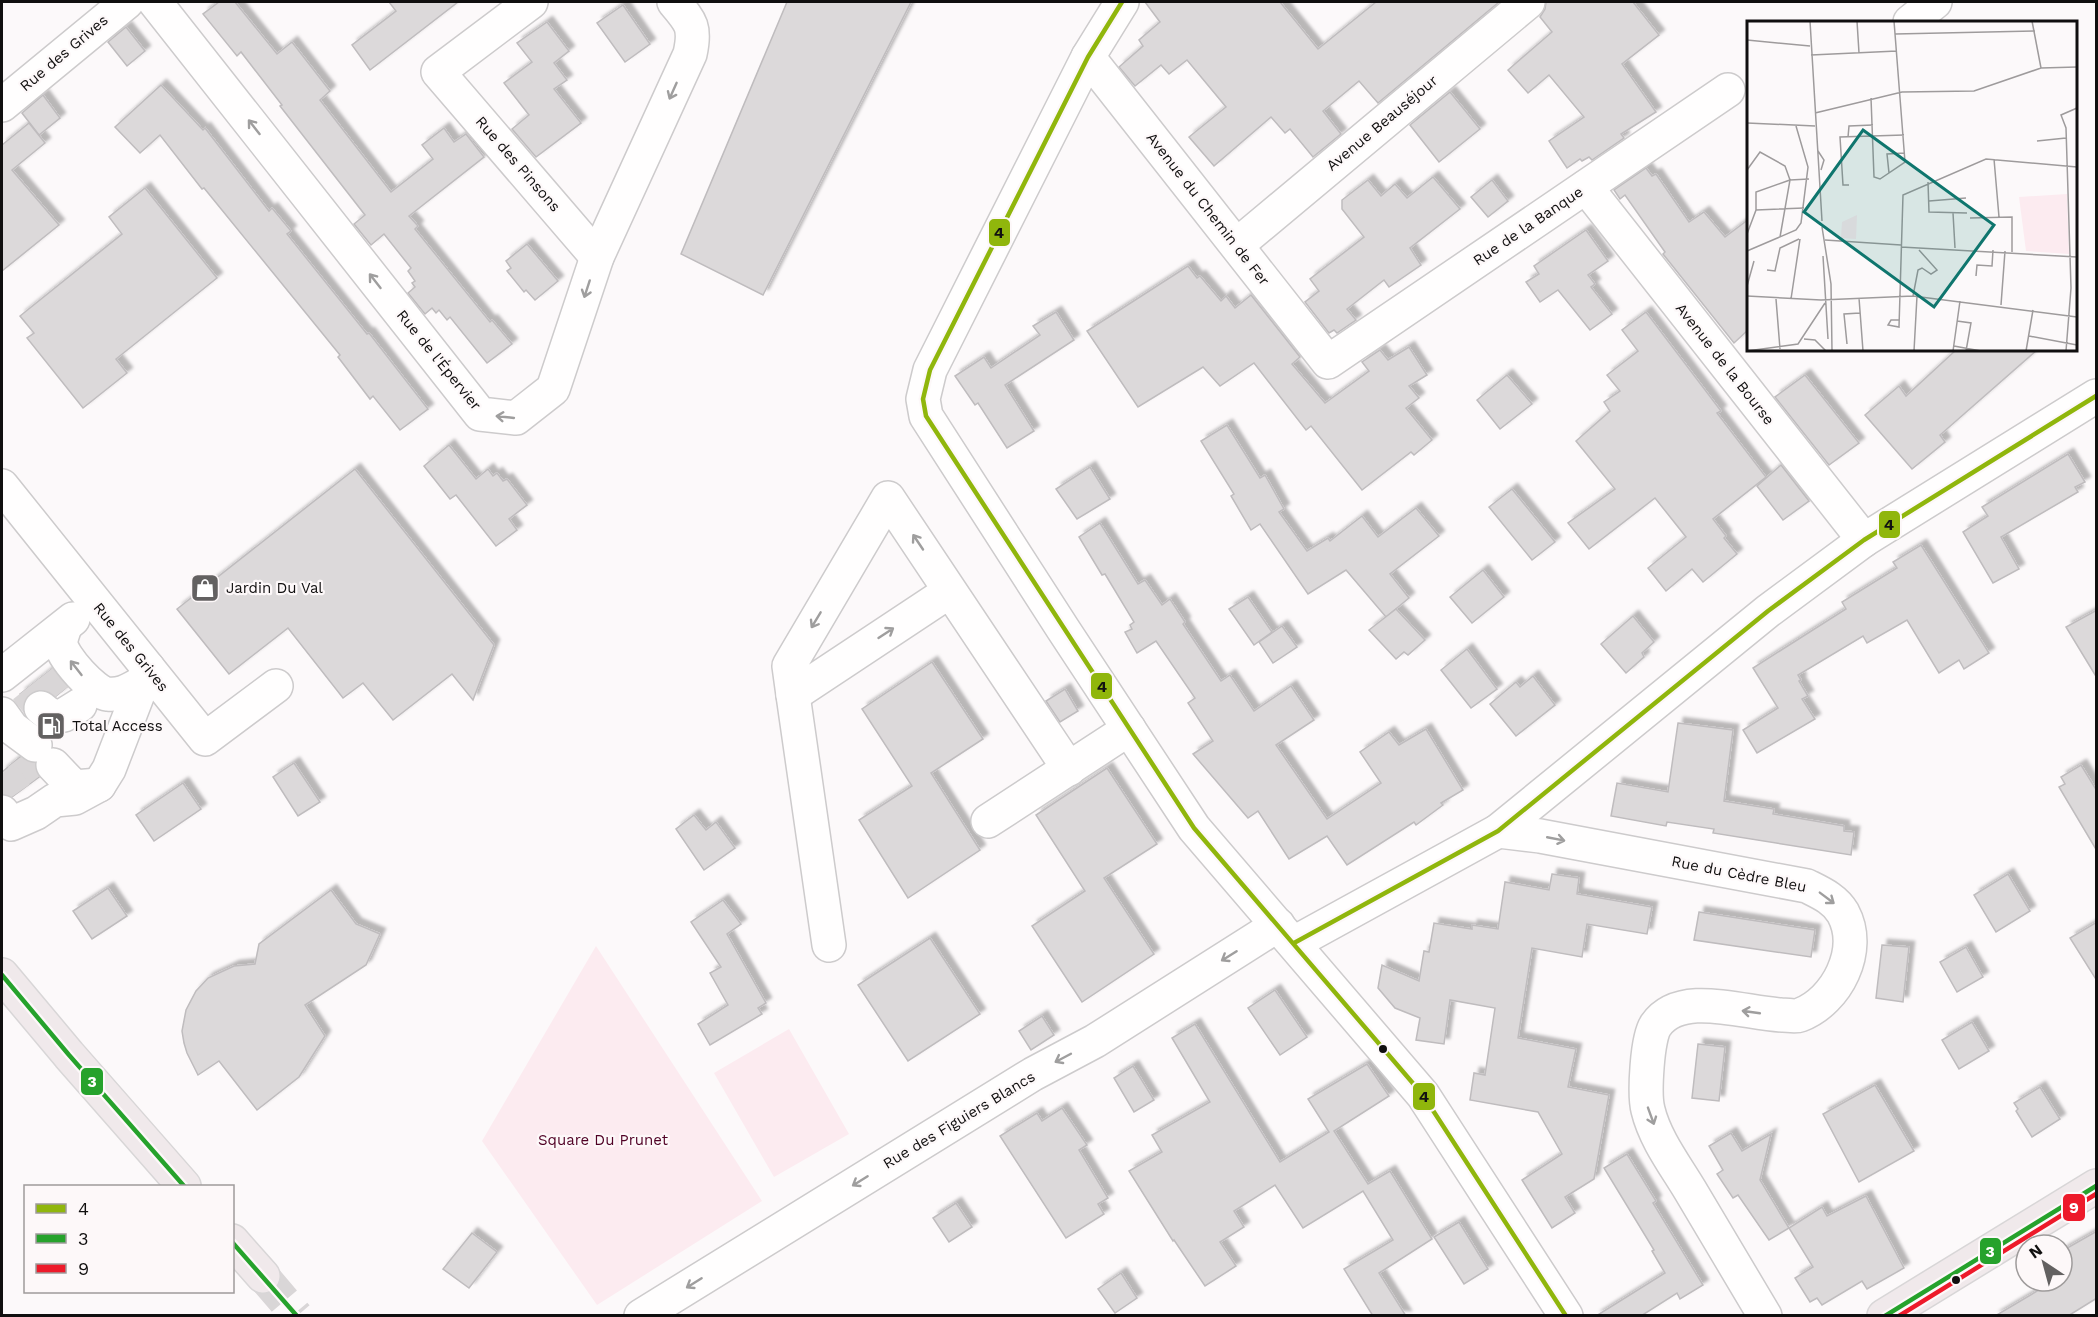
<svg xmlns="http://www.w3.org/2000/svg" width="2098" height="1317" viewBox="0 0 2098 1317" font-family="'Work Sans',sans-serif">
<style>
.green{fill:#fcebf0}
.building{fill:#dcd9da;stroke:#bfbcbe;stroke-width:1.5;filter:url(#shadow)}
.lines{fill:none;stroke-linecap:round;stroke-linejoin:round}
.minor-tunnel{stroke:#d9d6d7;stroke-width:33;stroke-dasharray:33 16;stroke-linecap:butt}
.major-tunnel{stroke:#d9d6d7;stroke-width:33;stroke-dasharray:33 16;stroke-linecap:butt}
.minor-casing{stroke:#cdcbcc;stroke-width:36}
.major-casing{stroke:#d8d6d7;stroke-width:36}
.minor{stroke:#fffefe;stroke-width:33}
.major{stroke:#f0e9eb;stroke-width:33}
.bus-1-casing{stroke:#fdf8f9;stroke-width:9}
.bus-2-casing{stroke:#fdf8f9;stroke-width:9}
.bus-3-casing{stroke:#fdf8f9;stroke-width:9}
.bus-1{stroke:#90b60c;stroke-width:4.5}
.bus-2{stroke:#26a22c;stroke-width:4.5}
.bus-3{stroke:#ed1a2a;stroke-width:4.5}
.oneway{stroke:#9f9e9e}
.bus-dot{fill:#100f0f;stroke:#fdf8f9;stroke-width:2}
.labels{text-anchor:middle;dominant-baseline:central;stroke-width:4.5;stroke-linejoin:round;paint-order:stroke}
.street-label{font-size:15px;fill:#100f0f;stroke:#fdf8f9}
.poi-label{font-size:15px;fill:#100f0f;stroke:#fdf8f9;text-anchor:start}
.park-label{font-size:15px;fill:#510125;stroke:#fdf8f9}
.inset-road{fill:none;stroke:#9e9b9c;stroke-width:1.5}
.view{fill:#0f766e;fill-opacity:0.15;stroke:#0f766e;stroke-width:3}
.inset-edge{fill:none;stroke:#100f0f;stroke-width:3}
.line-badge{stroke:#fdf8f9;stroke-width:2}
.badge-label{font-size:16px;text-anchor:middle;font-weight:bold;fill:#fff}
.pale-badge-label{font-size:16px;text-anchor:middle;font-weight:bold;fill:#111}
</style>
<defs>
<filter id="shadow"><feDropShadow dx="5.5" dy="-5.5" stdDeviation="1.5" flood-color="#0004"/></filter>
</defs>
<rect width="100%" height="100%" fill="#fcf9fa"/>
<g class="green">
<polygon points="596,946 762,1201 597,1305 482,1141"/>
<polygon points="789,1029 849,1134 774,1177 714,1073"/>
</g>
<g class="building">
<polygon points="219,2 235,2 277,54 292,42 330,91 320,100 391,192 433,159 422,145 444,128 454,142 466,134 484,157 409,216 418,226 415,229 490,322 492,320 512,344 487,363 450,317 447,320 439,310 436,313 432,308 425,314 408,293 415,287 412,283 415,281 408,271 411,268 384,234 371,245 354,224 365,215 280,106 282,105 241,52 237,56 203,14"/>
<polygon points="389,2 458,2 370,70 352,45 396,11"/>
<polygon points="787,2 911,2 763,295 681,254"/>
<polygon points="1145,2 1280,2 1318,49 1376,2 1499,2 1378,103 1359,81 1323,111 1341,134 1313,157 1290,129 1285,133 1271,117 1214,166 1189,137 1226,107 1187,60 1169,74 1161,65 1135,86 1119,67 1143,46 1139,40 1160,22"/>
<polygon points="1546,2 1633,2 1659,35 1622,64 1656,112 1621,134 1624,138 1592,160 1589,157 1582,161 1580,159 1567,168 1549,141 1584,117 1549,75 1528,93 1508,70 1552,32 1540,17 1545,9"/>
<polygon points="623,5 650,44 625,62 597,23"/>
<polygon points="547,22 569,51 554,63 567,80 554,89 581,123 536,157 512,129 529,115 504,83 532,62 517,43"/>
<polygon points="126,27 145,51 127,66 108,42"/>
<polygon points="161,85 203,130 205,128 269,211 272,208 291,231 287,234 367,334 369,333 428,409 400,430 373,396 370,399 338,357 340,355 204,188 202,189 160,135 140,153 115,127"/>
<polygon points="1450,92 1480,129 1439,162 1410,125"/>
<polygon points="43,95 60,118 39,135 22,113"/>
<polygon points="29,123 45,143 12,170 59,225 2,271 2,145"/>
<polygon points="1646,168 1652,176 1656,174 1689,222 1704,212 1725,237 1749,219 1749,329 1734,343 1663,254 1665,252 1625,195 1620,199 1614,190"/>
<polygon points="1433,177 1460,209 1410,248 1421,265 1389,287 1384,280 1347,309 1356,320 1337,333 1334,330 1329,333 1305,302 1319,291 1310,279 1364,237 1342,209 1342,200 1368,180 1381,196 1395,184 1407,198"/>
<polygon points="1492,180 1508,201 1488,217 1471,197"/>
<polygon points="145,188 217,278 116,359 127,373 83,408 27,338 34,333 20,316 122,234 109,217"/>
<polygon points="1586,230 1608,261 1588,275 1595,284 1591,287 1612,314 1590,330 1558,290 1540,302 1526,282 1539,274 1534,266"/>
<polygon points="527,244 558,281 535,300 526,290 524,292 507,271 511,268 506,261"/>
<polygon points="1188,266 1197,278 1200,276 1221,301 1226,296 1235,308 1251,295 1300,357 1292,364 1325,403 1369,371 1362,362 1380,350 1388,360 1409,347 1427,375 1409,386 1419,398 1406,408 1432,440 1414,455 1411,452 1362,490 1311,426 1306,430 1254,363 1220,386 1203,367 1138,407 1087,331"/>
<polygon points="1056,312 1074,340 1005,385 1034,431 1007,448 978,403 975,405 955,376 984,357 991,368 1040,335 1033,326"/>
<polygon points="1646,312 1721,411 1717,413 1766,477 1713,519 1726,536 1724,538 1737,554 1703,582 1692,569 1666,591 1648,568 1686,537 1655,498 1589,549 1568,523 1615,489 1576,441 1610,411 1604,402 1620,391 1607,375 1638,351 1622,330"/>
<polygon points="1956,350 2037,350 1940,435 1945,442 1912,469 1865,415 1899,386 1906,396"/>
<polygon points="1507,375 1532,404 1500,429 1477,400"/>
<polygon points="1805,375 1859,443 1829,465 1775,397"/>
<polygon points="1227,425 1260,478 1265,475 1284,509 1279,512 1307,551 1328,538 1330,541 1362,516 1378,537 1416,508 1439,536 1390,574 1409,598 1386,617 1346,570 1308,594 1260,524 1251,530 1231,496 1234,494 1201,441"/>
<polygon points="449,445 476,479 488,469 493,476 497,473 503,481 507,479 527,505 509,519 517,530 496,546 456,495 450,499 424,466"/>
<polygon points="2068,454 2085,482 2075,487 2078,492 2001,537 2019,569 1993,583 1963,532 1988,516 1982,507"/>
<polygon points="1781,465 1809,501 1783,520 1757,486"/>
<polygon points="1090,467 1110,499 1077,519 1056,489"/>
<polygon points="355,469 494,645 473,700 452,674 393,720 363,683 343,698 288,628 229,674 177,609"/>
<polygon points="1512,489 1555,542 1532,560 1489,507"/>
<polygon points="1100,523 1138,584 1145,580 1162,605 1170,599 1185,622 1183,624 1221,681 1230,675 1254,711 1291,686 1314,720 1276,745 1327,819 1381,783 1360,752 1389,732 1399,745 1426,729 1463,790 1441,803 1443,805 1416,825 1414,822 1347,865 1327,836 1289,859 1258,811 1248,818 1193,754 1213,741 1188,703 1195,698 1156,641 1137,653 1125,632 1132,629 1130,625 1134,622 1105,574 1102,575 1079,537"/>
<polygon points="1921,545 1989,653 1964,669 1959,660 1939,673 1907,620 1867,643 1863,636 1798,675 1801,680 1799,681 1808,696 1802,699 1815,719 1757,753 1743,730 1778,708 1753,668 1846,609 1842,602 1897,568 1893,562"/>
<polygon points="1483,570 1504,597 1472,623 1450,597"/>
<polygon points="1248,597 1272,632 1254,645 1229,609"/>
<polygon points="1396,609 1425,640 1408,655 1404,652 1396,659 1369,630"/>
<polygon points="2097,610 2097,678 2066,627"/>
<polygon points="1633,616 1654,642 1642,653 1644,657 1626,673 1601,644"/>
<polygon points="1282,626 1297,647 1273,663 1259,642"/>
<polygon points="1467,649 1497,689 1471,708 1441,670"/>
<polygon points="932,662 983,739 931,773 980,850 908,898 859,820 912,786 862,709"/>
<polygon points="52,669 67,687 56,696 45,690 35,690 27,696 25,700 20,694"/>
<polygon points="1533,676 1555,705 1516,736 1490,704 1516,682 1520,687"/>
<polygon points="1065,689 1078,711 1060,722 1046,701"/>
<polygon points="1678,723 1733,730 1724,801 1774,809 1773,814 1844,826 1844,831 1854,832 1851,855 1713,833 1714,829 1667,822 1666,826 1611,816 1617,783 1668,792"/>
<polygon points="20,757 35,763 35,770 39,777 12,797 2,794 2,772"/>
<polygon points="294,763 320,802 298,816 273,777"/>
<polygon points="2081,765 2097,791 2097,851 2059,787 2065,784 2061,777"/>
<polygon points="1107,768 1157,844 1104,878 1154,954 1082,1002 1032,926 1085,891 1036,815"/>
<polygon points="183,783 201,809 154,841 136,815"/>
<polygon points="694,815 706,830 716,822 735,848 704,870 676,829"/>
<polygon points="1552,874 1579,878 1577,894 1652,907 1647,934 1587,924 1582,957 1532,948 1518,1038 1576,1049 1568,1087 1609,1095 1594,1179 1565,1197 1575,1213 1552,1228 1522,1180 1562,1154 1538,1112 1470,1100 1474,1073 1485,1075 1495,1008 1450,1000 1444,1044 1416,1040 1420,1018 1395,1008 1378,988 1382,965 1419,981 1424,951 1429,952 1434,923 1472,929 1472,925 1498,929 1505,882 1549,890"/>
<polygon points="2008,874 2030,911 1996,932 1974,895"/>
<polygon points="108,888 127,916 92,939 73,911"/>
<polygon points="331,890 356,924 380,934 366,965 305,1005 325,1036 299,1077 257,1110 219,1061 198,1075 187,1053 184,1043 182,1031 186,1010 196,991 208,978 234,966 255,964 259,944"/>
<polygon points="723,900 741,924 727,934 766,1003 758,1008 762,1014 710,1045 698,1024 728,1005 710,973 721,967 691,922"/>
<polygon points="1699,912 1815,930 1811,957 1694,940"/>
<polygon points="2097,922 2097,981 2070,938"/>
<polygon points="930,938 980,1014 908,1061 858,985"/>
<polygon points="1882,945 1909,947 1903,1002 1876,998"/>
<polygon points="1966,947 1983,977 1957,992 1940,962"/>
<polygon points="1275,990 1307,1037 1280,1055 1248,1008"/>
<polygon points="1042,1016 1054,1035 1031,1050 1019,1031"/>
<polygon points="1972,1022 1989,1051 1959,1069 1942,1040"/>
<polygon points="1195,1024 1280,1162 1329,1132 1308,1099 1367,1064 1389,1096 1334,1131 1368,1184 1390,1171 1432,1239 1379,1273 1406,1316 1373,1316 1344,1269 1393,1240 1363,1191 1303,1228 1275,1185 1234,1211 1244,1227 1220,1242 1236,1266 1205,1286 1174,1240 1173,1241 1129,1171 1162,1152 1152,1135 1210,1102 1172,1038"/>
<polygon points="1698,1044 1725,1047 1719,1101 1692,1098"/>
<polygon points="1133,1066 1154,1100 1134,1112 1114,1078"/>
<polygon points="1875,1085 1914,1151 1859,1182 1823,1114"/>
<polygon points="2040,1087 2060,1119 2032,1137 2016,1111 2018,1109 2014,1103"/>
<polygon points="1062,1108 1087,1145 1079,1150 1108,1198 1098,1204 1104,1214 1066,1238 1000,1136 1037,1113 1042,1121"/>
<polygon points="1731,1133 1742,1151 1771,1134 1760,1180 1789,1228 1769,1240 1738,1195 1733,1198 1717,1174 1723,1170 1709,1146"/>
<polygon points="1627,1154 1656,1201 1653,1203 1703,1285 1680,1299 1677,1293 1641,1316 1596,1316 1665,1273 1652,1251 1654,1250 1604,1168"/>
<polygon points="1866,1196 1904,1268 1867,1289 1862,1281 1822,1305 1817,1298 1810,1302 1795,1278 1813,1267 1789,1228 1822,1207 1827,1216"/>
<polygon points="956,1203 972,1227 949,1242 933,1218"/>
<polygon points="1459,1222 1488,1269 1464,1284 1434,1237"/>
<polygon points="2097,1231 2097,1298 2068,1316 1995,1316 2054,1281 2062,1281 2062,1251"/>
<polygon points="472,1233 497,1252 469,1288 443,1269"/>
<polygon points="1121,1273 1137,1298 1115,1313 1098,1289"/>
</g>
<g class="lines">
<g class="minor-tunnel">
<polyline points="49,671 64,690"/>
<polyline points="26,689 41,708"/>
<polyline points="21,757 37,778"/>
<polyline points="2,774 16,794"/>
</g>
<polyline class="major-tunnel" points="263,1276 297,1316"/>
<g class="minor-casing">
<g id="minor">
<path d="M155 2 480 414 516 418 553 389 597 257 690 54C696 27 691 22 674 2"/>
<polyline points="531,2 438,72 597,257"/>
<polyline points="1122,2 1088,57 930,370 923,399 926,416 1063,629 1194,828 1423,1095 1566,1316"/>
<polyline points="1910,22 1935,2"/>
<polyline points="1088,57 1328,362 1728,90"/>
<polyline points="2,105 127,2"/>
<polyline points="1586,187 1864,540"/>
<polyline points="1237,245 1528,2"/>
<polyline points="2,486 205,739 276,686"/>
<polyline points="950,591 793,695 789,666 888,498 1069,769"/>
<path d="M65 626C64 631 60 639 61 644 62 657 95 693 107 694 121 696 131 689 142 683"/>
<polyline points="2,675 73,619"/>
<polyline points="793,695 829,945"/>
<polyline points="41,708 52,717 64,715 80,705"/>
<polyline points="2,714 12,728 35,745"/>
<polyline points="53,765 74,787 99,785"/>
<polyline points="2,812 11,824 36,813 55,800 75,798 99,785 109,769 148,668"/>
<polyline points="988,821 1129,729"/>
<path d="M1498 831 1540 836 1807 886C1821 893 1835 899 1843 913 1863 950 1837 1001 1800 1015 1795 1017 1788 1015 1782 1015 1746 1014 1681 989 1656 1025 1647 1036 1644 1095 1648 1110 1655 1139 1675 1165 1690 1190 1715 1232 1740 1274 1765 1316"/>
<polyline points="1294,943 1498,831 1768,611 1864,540 2096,396"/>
<polyline points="641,1316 1033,1074 1095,1041 1278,925"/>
</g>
</g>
<g class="major-casing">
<g id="major">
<polyline points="2,975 69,1055 184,1186"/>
<polyline points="232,1241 263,1276"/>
<polyline points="1884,1316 2096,1186"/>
</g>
</g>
<use href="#minor" class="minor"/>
<use href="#major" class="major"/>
<g class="bus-1-casing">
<g id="bus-1">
<polyline points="1122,2 1088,57 930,370 923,399 926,416 1194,828 1423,1095 1566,1316"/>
<polyline points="1294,943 1498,831 1768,611 1864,540 2096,396"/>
</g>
</g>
<g class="bus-2-casing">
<g id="bus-2">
<polyline points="2,975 69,1055 184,1186"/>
<polyline points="232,1242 297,1316"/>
<polyline points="1885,1316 2096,1186"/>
</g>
</g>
<g class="bus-3-casing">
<polyline id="bus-3" points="1899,1316 2096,1194"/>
</g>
<use href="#bus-1" class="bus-1"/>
<use href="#bus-2" class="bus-2"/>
<use href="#bus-3" class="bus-3"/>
</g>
<defs><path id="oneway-shaft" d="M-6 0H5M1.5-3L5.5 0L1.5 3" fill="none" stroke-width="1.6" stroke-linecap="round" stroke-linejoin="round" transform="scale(1.5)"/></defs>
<g class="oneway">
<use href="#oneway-shaft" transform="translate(673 91) rotate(114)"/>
<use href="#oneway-shaft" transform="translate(254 127) rotate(-128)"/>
<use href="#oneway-shaft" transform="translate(375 281) rotate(-128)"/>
<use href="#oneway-shaft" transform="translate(587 289) rotate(108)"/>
<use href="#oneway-shaft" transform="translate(505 417) rotate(-174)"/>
<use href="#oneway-shaft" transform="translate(918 542) rotate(-124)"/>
<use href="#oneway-shaft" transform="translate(816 620) rotate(121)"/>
<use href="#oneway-shaft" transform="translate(886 633) rotate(-33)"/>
<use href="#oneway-shaft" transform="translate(76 668) rotate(-128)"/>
<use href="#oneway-shaft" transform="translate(1556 839) rotate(11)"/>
<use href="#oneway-shaft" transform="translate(1827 898) rotate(37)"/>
<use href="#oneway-shaft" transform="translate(1229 956) rotate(148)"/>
<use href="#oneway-shaft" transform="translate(1751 1012) rotate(-172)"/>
<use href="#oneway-shaft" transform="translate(1063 1058) rotate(152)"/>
<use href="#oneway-shaft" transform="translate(1651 1116) rotate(70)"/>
<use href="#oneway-shaft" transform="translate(860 1181) rotate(148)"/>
<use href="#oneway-shaft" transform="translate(694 1283) rotate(148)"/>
</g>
<defs>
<g id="shop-square" transform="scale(1.5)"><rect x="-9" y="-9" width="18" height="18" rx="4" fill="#636161" stroke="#fdf8f9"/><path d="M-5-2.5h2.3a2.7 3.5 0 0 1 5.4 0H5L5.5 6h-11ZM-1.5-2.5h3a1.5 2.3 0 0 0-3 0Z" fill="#fff"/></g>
<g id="fuel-square" transform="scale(1.5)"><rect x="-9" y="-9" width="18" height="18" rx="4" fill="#636161" stroke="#fdf8f9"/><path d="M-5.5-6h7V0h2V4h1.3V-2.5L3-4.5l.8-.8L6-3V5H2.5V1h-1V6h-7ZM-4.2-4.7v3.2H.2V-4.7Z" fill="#fff"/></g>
</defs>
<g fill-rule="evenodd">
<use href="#shop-square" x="205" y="588"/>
<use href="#fuel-square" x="51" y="726"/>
</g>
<g class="bus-dot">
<circle cx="1383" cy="1049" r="5"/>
<circle cx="1956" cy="1280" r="5"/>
</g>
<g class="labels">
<g class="street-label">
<text transform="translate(64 53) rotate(-40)">Rue des Grives</text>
<text transform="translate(1382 123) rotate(-40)">Avenue Beauséjour</text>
<text transform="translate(518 164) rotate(49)">Rue des Pinsons</text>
<text transform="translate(1208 209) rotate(52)">Avenue du Chemin de Fer</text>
<text transform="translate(1528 226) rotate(-34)">Rue de la Banque</text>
<text transform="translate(439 360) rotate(51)">Rue de l'Épervier</text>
<text transform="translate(1725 364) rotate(52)">Avenue de la Bourse</text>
<text transform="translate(131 647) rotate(51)">Rue des Grives</text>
<text transform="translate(1739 874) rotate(11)">Rue du Cèdre Bleu</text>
<text transform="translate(959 1120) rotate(-31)">Rue des Figuiers Blancs</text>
</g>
<g class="poi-label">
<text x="226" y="588">Jardin Du Val</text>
<text x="72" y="726">Total Access</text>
</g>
<g class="park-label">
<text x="603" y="1140">Square Du Prunet</text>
</g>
</g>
<g transform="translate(1747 21)">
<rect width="330" height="330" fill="#fcf9fa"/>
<path d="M320 173 322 233 279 230 272 176ZM110 194 109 218 94 217 95 201Z" fill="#fcebf0"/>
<path class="inset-road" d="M63 0 75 200M110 0 112 32M285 0 294 47M148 13 288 10M0 19 63 25M64 34 150 30M124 77 127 156 133 158 158 141 147 0M68 92 155 71 227 70 294 47 330 46M0 102 68 105M101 116 102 105 126 104M290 120 319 117M71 130 77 139 74 149M247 138 252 196M0 149 13 131 38 145 43 159 62 158M142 152 140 133 158 132M181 161 182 191 220 192M102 164H96L93 116 157 114M182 180 219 177M9 189 57 187M206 192 208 227M223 197 265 196V231M75 206 84 263 85 330M0 213 9 189V171L43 159 33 216M78 219 154 224M154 226 330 236M0 230 49 209 54 202 61 146 49 105M76 235 81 318M20 249 28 250 33 227 52 218M229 255 230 244 245 245 246 229M0 265 7 240M0 275 74 279 166 275 330 296M166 275 171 249 175 247 184 253 190 249 172 229M112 277 116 330M29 278 33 328M44 278 53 218M254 284 258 230M152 299H144L141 304 152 306 156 174 239 138 330 146M210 300 224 302 219 330M282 315 330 324M57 318 68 319 79 330M100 323 97 293 113 292M207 325 234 330M0 330 51 323 78 282M167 330 170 275M206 330 213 280M279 330 286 289M319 330 324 267 319 107 314 94 330 87"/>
<path class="view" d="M116 109 247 204 187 286 57 191Z"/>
<rect width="330" height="330" class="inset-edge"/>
</g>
<g class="line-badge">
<rect x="988" y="218" width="23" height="29" rx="6" fill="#90b60c"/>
<rect x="1878" y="510" width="23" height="29" rx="6" fill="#90b60c"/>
<rect x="1090" y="672" width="23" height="28" rx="6" fill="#90b60c"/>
<rect x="80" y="1067" width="24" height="29" rx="6" fill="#26a22c"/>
<rect x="1412" y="1082" width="24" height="29" rx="6" fill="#90b60c"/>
<rect x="2062" y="1193" width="24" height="29" rx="6" fill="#ed1a2a"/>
<rect x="1979" y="1237" width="23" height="28" rx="6" fill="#26a22c"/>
</g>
<g class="badge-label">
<text x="92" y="1087">3</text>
<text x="2074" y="1213">9</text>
<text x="1990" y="1257">3</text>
</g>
<g class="pale-badge-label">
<text x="999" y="238">4</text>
<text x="1889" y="530">4</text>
<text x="1102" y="692">4</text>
<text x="1424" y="1102">4</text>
</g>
<rect width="2098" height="1317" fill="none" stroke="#100f0f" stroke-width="6"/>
<rect x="24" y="1185" width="210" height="108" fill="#fdf8f9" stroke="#9e9b9b" stroke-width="1.5"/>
<rect x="36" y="1204" width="30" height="9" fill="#90b60c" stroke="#9e9b9b" stroke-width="1.5"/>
<text x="78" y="1215" font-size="18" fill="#100f0f">4</text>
<rect x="36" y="1234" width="30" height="9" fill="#26a22c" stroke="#9e9b9b" stroke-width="1.5"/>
<text x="78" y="1245" font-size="18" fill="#100f0f">3</text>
<rect x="36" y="1264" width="30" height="9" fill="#ed1a2a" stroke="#9e9b9b" stroke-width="1.5"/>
<text x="78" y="1275" font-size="18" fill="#100f0f">9</text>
<g transform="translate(2044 1263) rotate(324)"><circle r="28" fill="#fdf8f9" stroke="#9e9b9b" stroke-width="1.5"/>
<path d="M0-4.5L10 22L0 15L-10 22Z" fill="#636161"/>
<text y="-9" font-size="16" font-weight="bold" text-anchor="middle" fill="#100f0f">N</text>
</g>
</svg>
